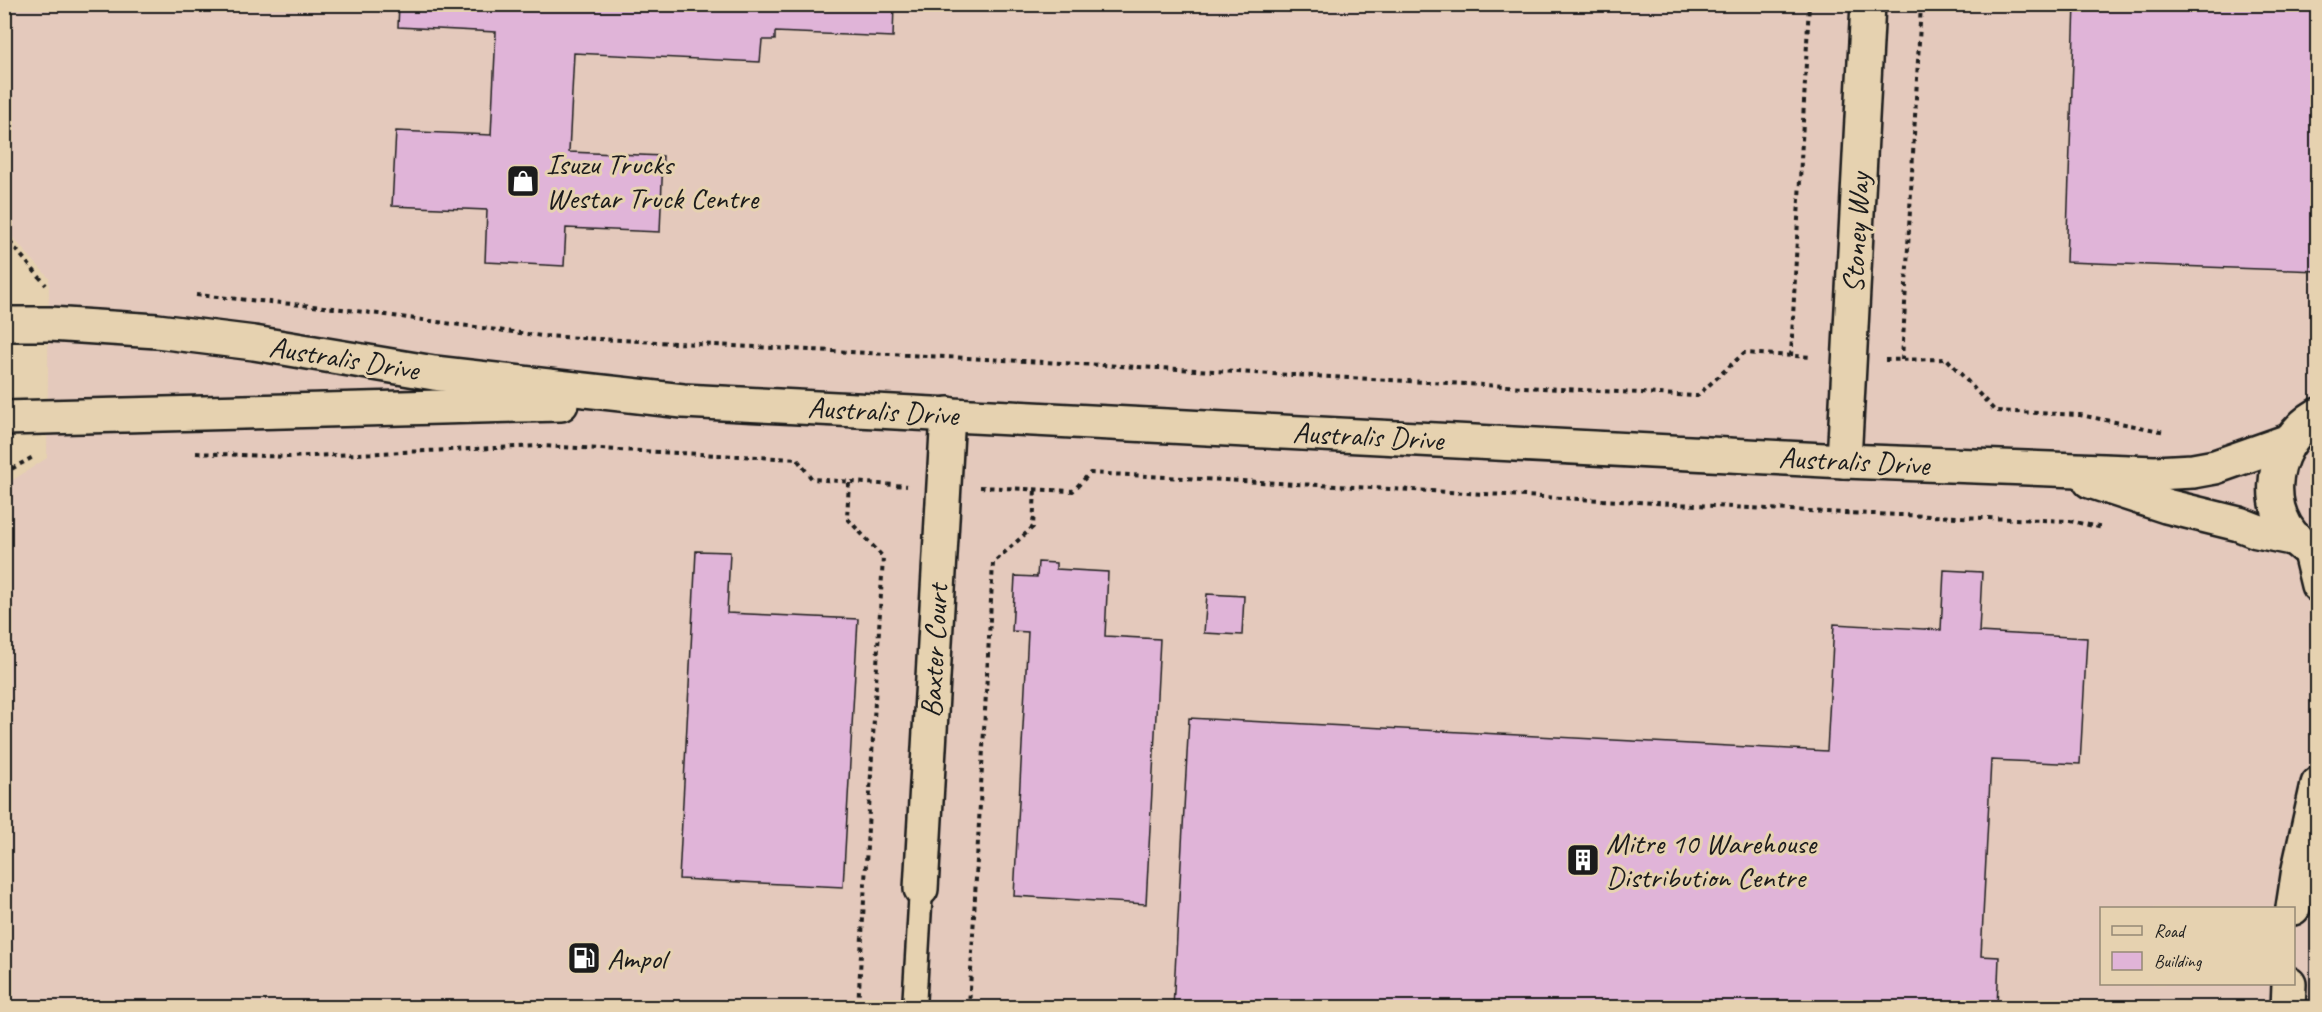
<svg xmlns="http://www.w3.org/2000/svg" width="2322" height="1012" viewBox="0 0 2322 1012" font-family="Caveat,sans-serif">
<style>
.built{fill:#e4c9bc;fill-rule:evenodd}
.building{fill:#e0b4d8;stroke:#1c1c1c;stroke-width:1.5}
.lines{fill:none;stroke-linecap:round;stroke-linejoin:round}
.lane-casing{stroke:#1c1c1c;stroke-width:27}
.street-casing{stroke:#1c1c1c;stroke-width:38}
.secondary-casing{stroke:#1c1c1c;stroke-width:38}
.path{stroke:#1c1c1c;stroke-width:4;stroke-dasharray:4.5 4.5;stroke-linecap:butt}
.lane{stroke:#e6d2b0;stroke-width:22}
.street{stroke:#e6d2b0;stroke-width:33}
.secondary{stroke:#e6d2b0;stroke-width:33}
.labels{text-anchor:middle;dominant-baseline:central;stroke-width:6;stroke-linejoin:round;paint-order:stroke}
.poi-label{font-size:30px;fill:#1c1c1c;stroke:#e6d2b0;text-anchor:start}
.street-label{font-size:30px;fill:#1c1c1c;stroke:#e6d2b0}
</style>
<rect width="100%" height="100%" fill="#e6d2b0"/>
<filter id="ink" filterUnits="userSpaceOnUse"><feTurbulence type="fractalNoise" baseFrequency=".0167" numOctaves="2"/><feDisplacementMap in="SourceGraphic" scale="12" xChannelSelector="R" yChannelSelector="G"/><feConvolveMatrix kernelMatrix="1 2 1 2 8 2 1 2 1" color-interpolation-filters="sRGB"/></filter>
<g filter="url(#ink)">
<path class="built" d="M10 5H2317V1007L5 1008V485L47 458 49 278 5 229 4 111ZM2102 908H2294V984H2102Z"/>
<g class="building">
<polygon points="399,4 894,4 893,37 775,32 775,40 762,40 760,62 574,53 569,152 663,156 660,232 566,228 564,266 485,262 487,210 392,206 396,131 491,135 496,32 398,27"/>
<polygon points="2075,4 2318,4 2318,271 2066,262"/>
<polygon points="696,551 730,552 727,613 858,619 843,887 679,879"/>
<polygon points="1038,562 1056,563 1056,569 1108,572 1105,636 1160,639 1146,904 1014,896 1028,632 1012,631 1015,576 1037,577"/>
<polygon points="1944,570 1982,572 1979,632 2087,638 2080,764 1991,760 1981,956 1999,957 1997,1008 1173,1008 1189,718 1827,751 1834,624 1941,630"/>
<polygon points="1207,594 1244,596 1242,635 1204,633"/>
</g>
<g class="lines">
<g class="lane-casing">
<polyline id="lane" points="914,1008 921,889"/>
</g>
<g class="street-casing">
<g id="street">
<polyline points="1844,461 1868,4"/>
<polyline points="2310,552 2318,585"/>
<polyline points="921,889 948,414"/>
<polyline points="2293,908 2299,869 2318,784"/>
<polyline points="2288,1008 2289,984"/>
</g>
</g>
<g class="secondary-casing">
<g id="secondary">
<polyline points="4,324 50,324 157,331 254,343 434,373 683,401 1844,461 2155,473 2193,471 2215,467 2289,441"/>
<path d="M2318 415C2265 446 2258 527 2318 555"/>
<polyline points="4,418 561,404"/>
<polyline points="2090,481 2166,506 2239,524 2257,531 2296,539"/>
</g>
</g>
<g class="path">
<polyline points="4,235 46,285"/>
<polyline points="196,295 334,308 542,336 1697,396 1744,353 1812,357"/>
<polyline points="1791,356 1809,4"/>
<polyline points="1885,360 1947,359 1995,411 2080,415 2165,432"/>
<polyline points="1902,360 1921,4"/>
<polyline points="196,453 288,457 541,446 797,459 812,479 907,486"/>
<polyline points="4,473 35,456"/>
<polyline points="849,483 847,518 883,557 858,1008"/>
<polyline points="980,487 1073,491 1090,473 1845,513 2070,521 2103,528"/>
<polyline points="969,1008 993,563 1033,527 1035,489"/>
</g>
<use href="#lane" class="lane"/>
<use href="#street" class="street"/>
<use href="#secondary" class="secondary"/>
</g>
</g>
<defs>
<g id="shop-square" transform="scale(1.725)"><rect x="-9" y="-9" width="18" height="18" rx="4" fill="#1c1c1c" stroke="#e6d2b0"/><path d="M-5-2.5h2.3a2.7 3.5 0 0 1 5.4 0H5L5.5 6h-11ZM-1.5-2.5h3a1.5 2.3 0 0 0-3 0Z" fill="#fff"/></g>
<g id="building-square" transform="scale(1.725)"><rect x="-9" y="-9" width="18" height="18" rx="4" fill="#1c1c1c" stroke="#e6d2b0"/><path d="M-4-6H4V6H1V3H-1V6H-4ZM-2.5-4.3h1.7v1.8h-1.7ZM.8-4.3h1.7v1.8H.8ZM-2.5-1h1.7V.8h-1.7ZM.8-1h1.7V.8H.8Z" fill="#fff"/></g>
<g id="fuel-square" transform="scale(1.725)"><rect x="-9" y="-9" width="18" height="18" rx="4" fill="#1c1c1c" stroke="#e6d2b0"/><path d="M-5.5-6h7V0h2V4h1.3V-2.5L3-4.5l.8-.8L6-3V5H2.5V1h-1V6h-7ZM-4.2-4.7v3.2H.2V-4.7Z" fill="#fff"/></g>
</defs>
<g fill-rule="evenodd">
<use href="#shop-square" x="523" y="181"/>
<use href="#building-square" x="1583" y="860"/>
<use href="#fuel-square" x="584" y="958"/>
</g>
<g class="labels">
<g class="poi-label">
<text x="546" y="164">Isuzu Trucks<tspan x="546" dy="34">Westar Truck Centre</tspan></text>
<text x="1606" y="843">Mitre 10 Warehouse<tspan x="1606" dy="34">Distribution Centre</tspan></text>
<text x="607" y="958">Ampol</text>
</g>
<g class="street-label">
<text transform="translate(1856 233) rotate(-87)">Stoney Way</text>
<text transform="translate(344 358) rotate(9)">Australis Drive</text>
<text transform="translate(883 411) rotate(3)">Australis Drive</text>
<text transform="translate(1368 436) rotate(3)">Australis Drive</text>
<text transform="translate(1854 461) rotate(3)">Australis Drive</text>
<text transform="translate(934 651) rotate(-87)">Baxter Court</text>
</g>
</g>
<rect width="2322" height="1012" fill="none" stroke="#e6d2b0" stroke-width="24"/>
<rect x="12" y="12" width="2298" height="988" fill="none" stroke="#1c1c1c" stroke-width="2" filter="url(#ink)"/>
<rect x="2100" y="907" width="195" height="78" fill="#e6d2b0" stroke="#958975" stroke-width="1.5"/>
<rect x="2112" y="926" width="30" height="9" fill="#e6d2b0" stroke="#958975" stroke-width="1.5"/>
<text x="2154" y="937" font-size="18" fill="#1c1c1c">Road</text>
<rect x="2112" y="952" width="30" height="18" fill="#e0b4d8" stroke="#958975" stroke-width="1.5"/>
<text x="2154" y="967" font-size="18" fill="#1c1c1c">Building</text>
</svg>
